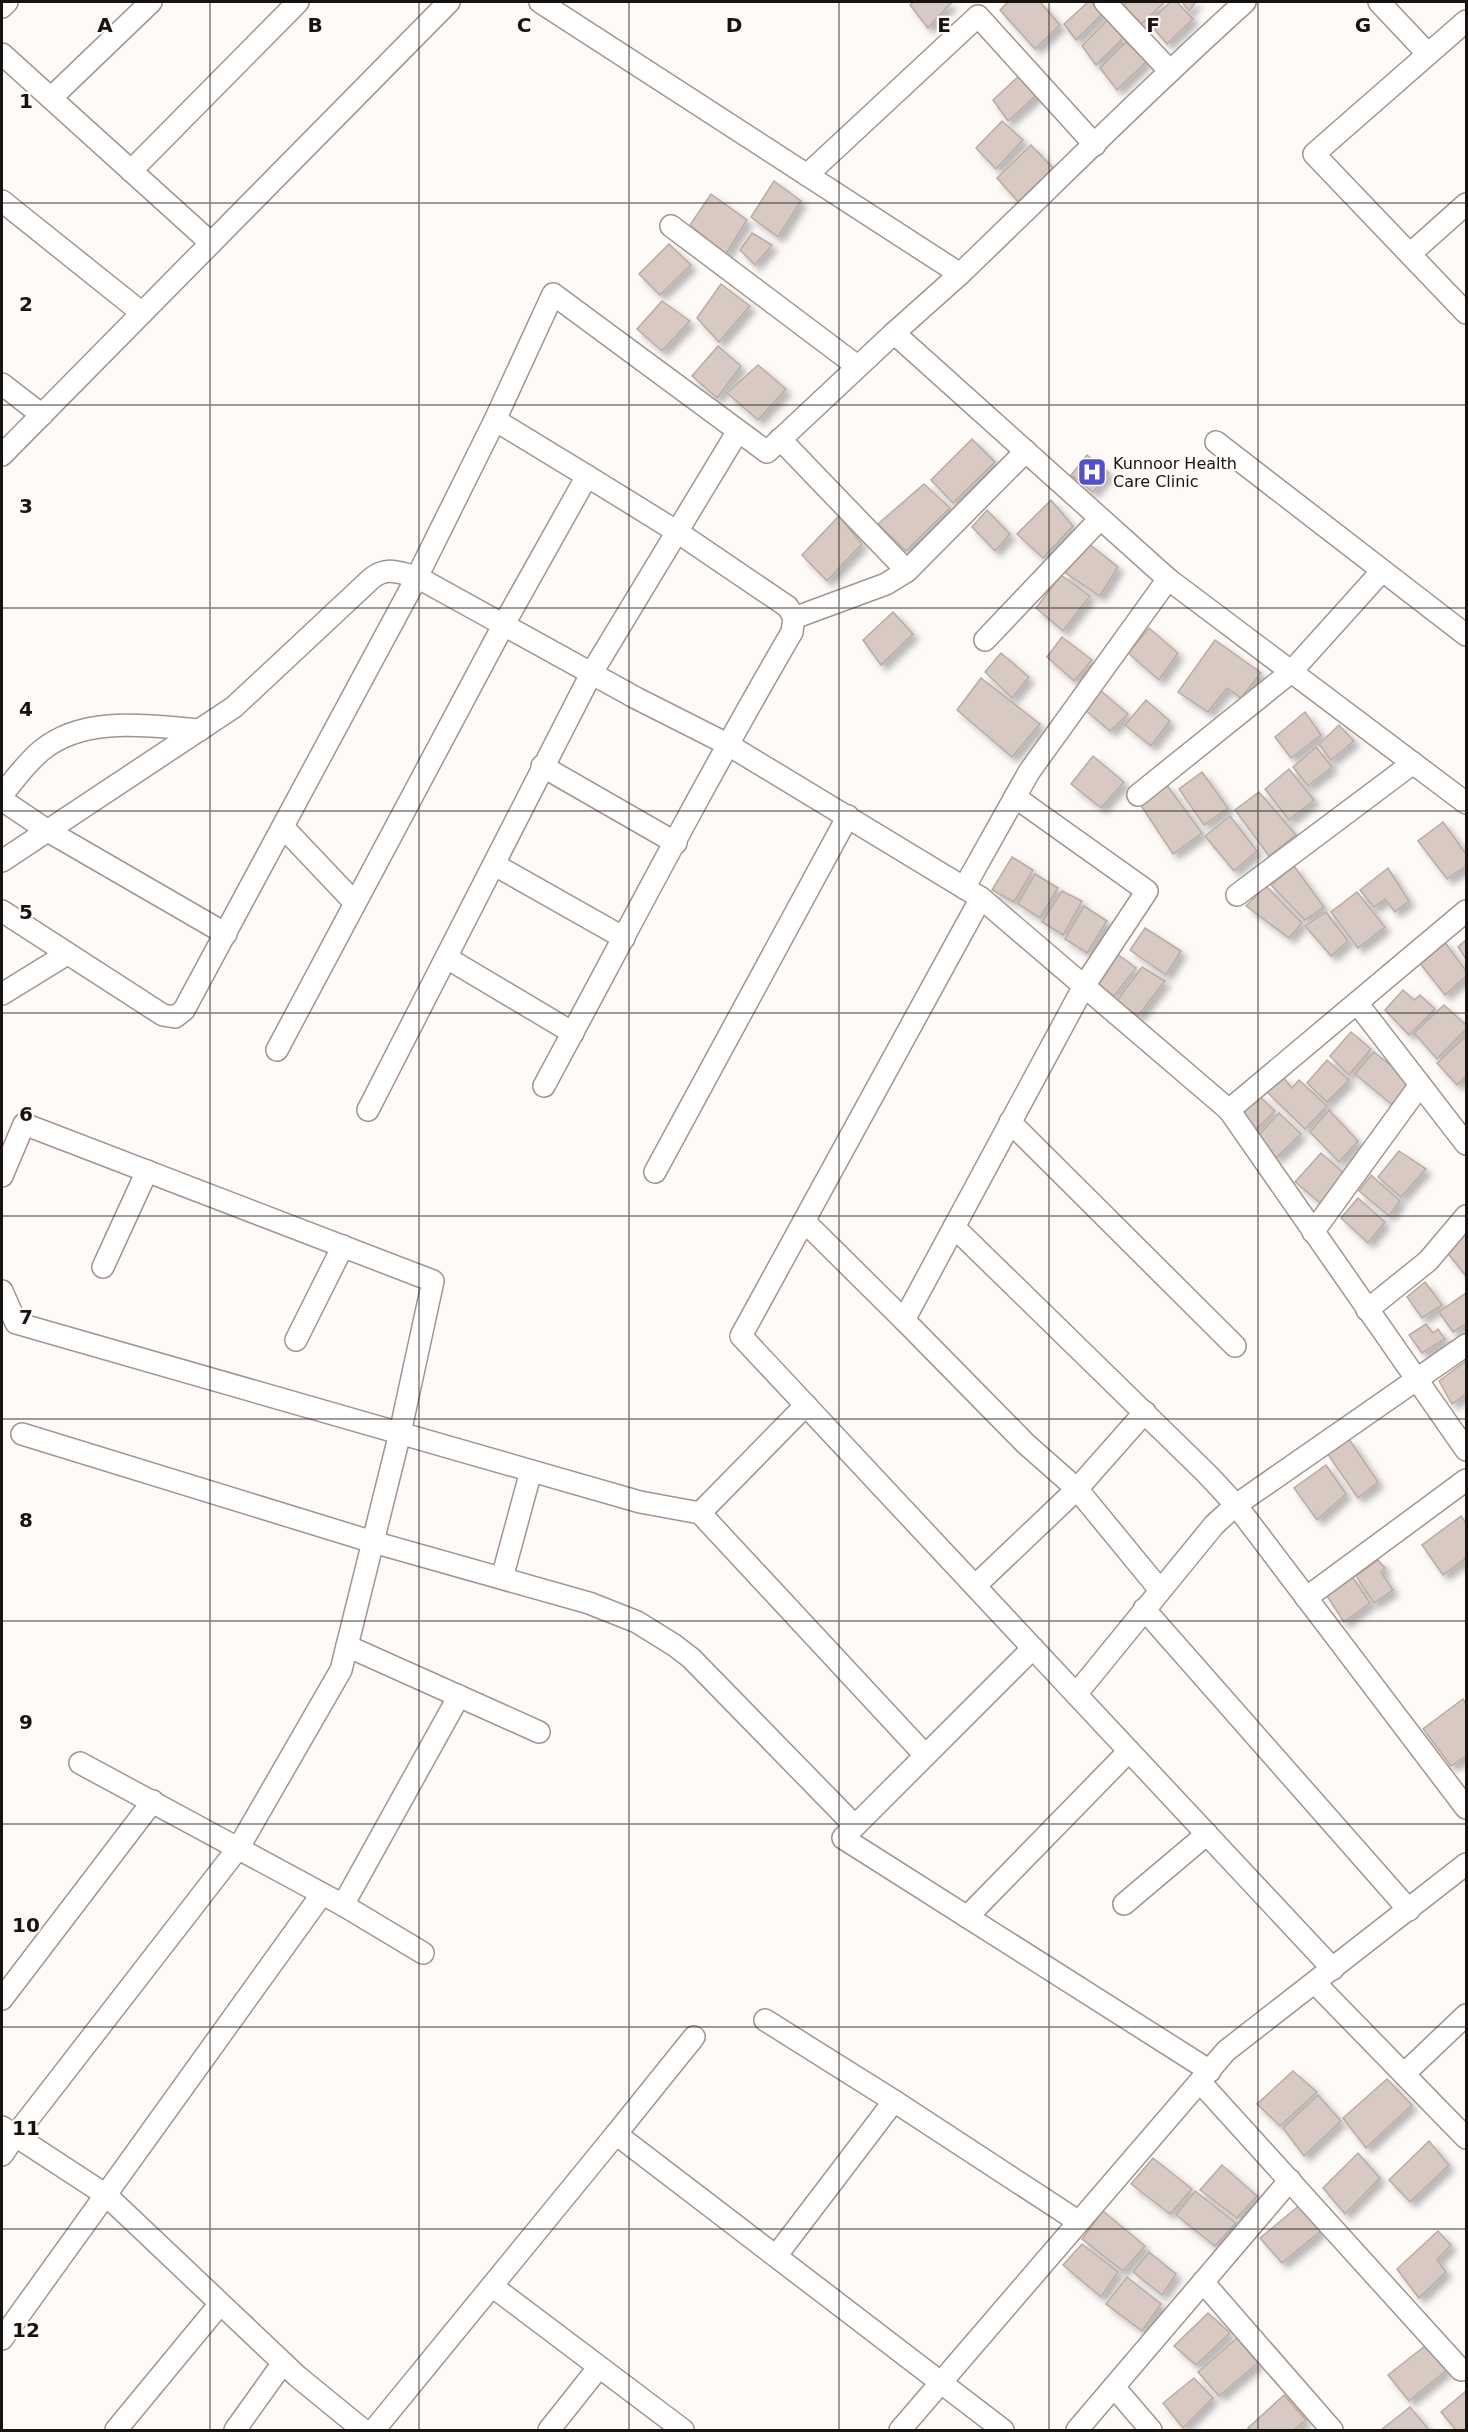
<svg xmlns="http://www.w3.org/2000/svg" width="1468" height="2432" viewBox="0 0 1468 2432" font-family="'DejaVu Sans',sans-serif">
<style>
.building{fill:#d8cac2;stroke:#b9aba4;stroke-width:1.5;filter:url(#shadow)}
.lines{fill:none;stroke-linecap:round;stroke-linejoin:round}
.street-casing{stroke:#a3958e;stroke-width:24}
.street{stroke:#fff;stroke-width:21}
.grid{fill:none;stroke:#181311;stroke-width:1.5;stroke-opacity:0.55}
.labels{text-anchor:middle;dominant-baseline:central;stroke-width:4.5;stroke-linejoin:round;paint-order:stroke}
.poi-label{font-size:16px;fill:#181311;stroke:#fdfaf8;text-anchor:start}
.grid-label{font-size:20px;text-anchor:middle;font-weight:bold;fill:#181311;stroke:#fdfaf8;stroke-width:4.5;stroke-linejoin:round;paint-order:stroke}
</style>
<defs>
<filter id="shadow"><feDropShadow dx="5.5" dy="5.5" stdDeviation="3" flood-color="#0004"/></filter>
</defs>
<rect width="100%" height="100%" fill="#fdfaf8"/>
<g class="building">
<polygon points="914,2 952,2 928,28 910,5"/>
<polygon points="1008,2 1040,2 1060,25 1035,49 1000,10"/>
<polygon points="1088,2 1091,2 1103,13 1076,40 1064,24"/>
<polygon points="1127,2 1165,2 1141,24 1123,5"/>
<polygon points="1170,2 1177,2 1193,19 1167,44 1149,23"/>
<polygon points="1182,2 1196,2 1189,11"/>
<polygon points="1107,20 1123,38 1096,65 1082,46"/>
<polygon points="1126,42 1147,61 1117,90 1100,68"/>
<polygon points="1021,74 1039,93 1008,121 993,100"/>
<polygon points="1002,121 1023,140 996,169 976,148"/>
<polygon points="1031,145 1053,168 1021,205 997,178"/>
<polygon points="774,181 801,201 778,237 751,217"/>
<polygon points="711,194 747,220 726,254 690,225"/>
<polygon points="752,233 772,245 755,265 740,250"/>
<polygon points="669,244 691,265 660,295 639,274"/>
<polygon points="721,284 750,306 719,342 697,318"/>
<polygon points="662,301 690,321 662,351 637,329"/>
<polygon points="718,346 741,366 717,398 692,376"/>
<polygon points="758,365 786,389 758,420 727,393"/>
<polygon points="972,439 995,462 953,503 931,480"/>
<polygon points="1087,455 1109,473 1093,492 1071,475"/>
<polygon points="924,484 950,508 906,551 878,524"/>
<polygon points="1051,500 1073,526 1043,558 1017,534"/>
<polygon points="987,510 1010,534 995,551 972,527"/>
<polygon points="839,516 862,544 827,581 802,555"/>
<polygon points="1088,543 1118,567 1100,596 1064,572"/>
<polygon points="1061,575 1090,596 1063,631 1036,608"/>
<polygon points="893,612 913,634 881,665 863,640"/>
<polygon points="1149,628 1178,653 1159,680 1128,653"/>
<polygon points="1062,637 1092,660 1074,681 1047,657"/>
<polygon points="1215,640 1261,673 1241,698 1227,688 1208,712 1178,692"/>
<polygon points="1001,653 1029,677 1012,698 985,672"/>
<polygon points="981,678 1040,724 1012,757 957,710"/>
<polygon points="1100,690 1128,714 1110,731 1084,709"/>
<polygon points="1146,700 1170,721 1151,746 1125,725"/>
<polygon points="1305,712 1321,735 1291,758 1275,737"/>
<polygon points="1339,725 1354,741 1331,760 1319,744"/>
<polygon points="1316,747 1332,767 1308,786 1293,767"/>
<polygon points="1093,756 1124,782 1101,808 1071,784"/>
<polygon points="1289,769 1314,800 1289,820 1265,789"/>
<polygon points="1202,772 1228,808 1204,825 1179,789"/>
<polygon points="1166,784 1202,833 1173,854 1140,804"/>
<polygon points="1259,792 1296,835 1269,856 1235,810"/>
<polygon points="1230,816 1257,851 1234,871 1205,836"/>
<polygon points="1443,822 1466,854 1466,866 1447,879 1418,841"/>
<polygon points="1012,857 1033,870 1014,902 992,890"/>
<polygon points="1294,866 1324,907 1305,920 1271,885"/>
<polygon points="1388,868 1409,901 1395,912 1385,899 1374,907 1360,890"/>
<polygon points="1035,874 1058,888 1040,918 1018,904"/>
<polygon points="1266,886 1302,923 1289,938 1246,906"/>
<polygon points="1062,891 1082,901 1063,935 1042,922"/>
<polygon points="1357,892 1385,927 1358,948 1331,912"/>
<polygon points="1084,906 1107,921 1087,953 1065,939"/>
<polygon points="1326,912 1348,941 1331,956 1305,926"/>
<polygon points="1145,928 1181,951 1166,975 1130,950"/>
<polygon points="1466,940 1466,959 1458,947"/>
<polygon points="1444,941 1466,971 1466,976 1445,995 1419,962"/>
<polygon points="1116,953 1136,968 1114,996 1095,983"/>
<polygon points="1142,967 1165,981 1138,1016 1116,1002"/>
<polygon points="1403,990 1414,1000 1420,995 1435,1009 1409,1035 1385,1010"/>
<polygon points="1444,1005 1466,1025 1466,1029 1437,1059 1414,1033"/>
<polygon points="1351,1032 1371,1049 1349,1075 1330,1056"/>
<polygon points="1466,1036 1466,1076 1457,1085 1437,1063"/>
<polygon points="1374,1052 1414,1084 1397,1109 1355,1074"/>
<polygon points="1327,1060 1349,1080 1327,1102 1307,1083"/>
<polygon points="1283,1077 1292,1088 1299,1080 1327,1106 1305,1129 1267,1092"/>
<polygon points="1257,1094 1275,1111 1254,1131 1238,1114"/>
<polygon points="1329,1110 1358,1141 1339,1162 1310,1132"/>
<polygon points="1279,1113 1301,1134 1276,1158 1257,1137"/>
<polygon points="1399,1151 1426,1169 1401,1197 1378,1177"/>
<polygon points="1321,1153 1345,1174 1320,1203 1295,1182"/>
<polygon points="1371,1175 1400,1201 1389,1216 1359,1191"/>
<polygon points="1358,1198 1385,1222 1368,1243 1341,1218"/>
<polygon points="1466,1234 1466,1276 1446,1251"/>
<polygon points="1425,1282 1442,1305 1422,1318 1407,1297"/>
<polygon points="1466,1293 1466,1324 1453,1332 1439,1312"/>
<polygon points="1426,1324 1433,1333 1438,1329 1445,1339 1422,1353 1409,1335"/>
<polygon points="1466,1361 1466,1394 1452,1404 1439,1381"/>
<polygon points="1349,1439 1378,1482 1358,1498 1327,1453"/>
<polygon points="1326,1465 1346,1494 1317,1520 1294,1488"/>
<polygon points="1461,1516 1466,1523 1466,1558 1443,1575 1422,1545"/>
<polygon points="1378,1560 1385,1568 1381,1572 1393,1590 1374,1603 1356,1576"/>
<polygon points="1351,1575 1370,1603 1344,1622 1325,1593"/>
<polygon points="1463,1699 1466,1704 1466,1756 1451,1766 1423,1729"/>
<polygon points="1293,2071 1317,2092 1280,2126 1257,2104"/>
<polygon points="1387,2079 1412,2105 1366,2148 1343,2118"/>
<polygon points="1318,2095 1341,2121 1304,2156 1283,2128"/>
<polygon points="1429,2141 1449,2165 1410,2202 1389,2180"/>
<polygon points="1358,2153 1380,2178 1345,2214 1323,2188"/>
<polygon points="1153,2158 1192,2189 1170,2214 1131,2184"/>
<polygon points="1222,2165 1257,2196 1237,2218 1200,2190"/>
<polygon points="1195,2191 1236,2223 1215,2246 1176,2215"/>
<polygon points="1301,2204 1321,2231 1282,2263 1260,2238"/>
<polygon points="1103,2211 1145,2246 1123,2271 1082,2239"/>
<polygon points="1438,2231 1451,2245 1437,2260 1446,2272 1419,2298 1397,2269"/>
<polygon points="1082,2244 1118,2272 1101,2297 1063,2265"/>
<polygon points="1149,2252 1176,2274 1162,2295 1133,2272"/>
<polygon points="1127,2277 1161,2304 1142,2331 1106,2304"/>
<polygon points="1208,2313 1230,2333 1196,2365 1174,2346"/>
<polygon points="1237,2338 1258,2363 1219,2396 1198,2372"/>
<polygon points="1425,2346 1447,2370 1409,2401 1388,2375"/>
<polygon points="1194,2378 1213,2398 1183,2428 1163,2403"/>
<polygon points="1466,2391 1466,2430 1456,2430 1441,2412"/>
<polygon points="1284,2395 1306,2420 1294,2430 1251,2430 1248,2428"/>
<polygon points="1410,2407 1429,2430 1381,2430"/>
</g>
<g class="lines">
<g class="street-casing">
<g id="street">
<polyline points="540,2 960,274 894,333 1168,579 1466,803"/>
<polyline points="1105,2 1169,70"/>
<polyline points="1379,2 1428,54"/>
<polyline points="2,7 7,2"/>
<polyline points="1466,21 1314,154 1466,313"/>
<polyline points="2,54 211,243"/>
<polyline points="51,98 151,2"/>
<polyline points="131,171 298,2"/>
<polyline points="807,175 978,16 1095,145"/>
<polyline points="2,201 142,313"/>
<polyline points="671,226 857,366"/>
<polyline points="1410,254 1466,204"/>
<path d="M960 274C1055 183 1147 90 1245 2"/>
<polyline points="2,384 42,415"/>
<polyline points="780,439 907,571 1026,451"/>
<polyline points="1216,442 1466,635"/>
<polyline points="2,455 449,2"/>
<polyline points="794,618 886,584 907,571"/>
<polyline points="985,640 1100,519"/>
<polyline points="542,766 676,843"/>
<path d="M2 795C14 780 27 762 42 750 85 715 150 726 200 730"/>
<polyline points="1138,795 1291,672 1382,571"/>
<polyline points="2,800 48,831 226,934"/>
<polyline points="283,827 355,903"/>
<path d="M2 861 234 707 372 578C388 566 399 573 417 577L636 698 727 744 981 898"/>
<polyline points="495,865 624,938"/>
<polyline points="964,888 1029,772 1168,579"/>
<polyline points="1237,895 1413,763"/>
<polyline points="2,911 163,1015 175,1017 184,1010 417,577 495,420 553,294 767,452 894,333"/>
<polyline points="447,958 573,1033"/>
<polyline points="2,994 67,954"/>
<polyline points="1357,1003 1466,1144"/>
<polyline points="277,1050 504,624 587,476 495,420"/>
<path d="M544 1086C626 934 705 781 792 632L794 618 788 607 676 531 587 476"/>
<polyline points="368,1110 591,674 738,431"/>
<polyline points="1229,1110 1466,911"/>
<polyline points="1010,1122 1235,1346"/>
<polyline points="655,1172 848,816"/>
<polyline points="2,1176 24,1124 433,1281 400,1433 341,1670 239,1847 15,2136 2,2155"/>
<polyline points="804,1221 904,1320 1084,986 1147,891 1015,797"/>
<polyline points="954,1227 1207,1474 1236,1505 1466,1808"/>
<polyline points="1313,1232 1420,1085"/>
<polyline points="103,1267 147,1171"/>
<polyline points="2,1291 16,1323 640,1502 700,1513 925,1755"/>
<polyline points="1367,1310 1428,1261 1466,1216"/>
<polyline points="904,1320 1026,1444 1077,1489 1160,1590"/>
<polyline points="296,1340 343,1246"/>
<polyline points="22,1434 373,1542 589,1603 637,1622 674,1645 691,1658 855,1826"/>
<polyline points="700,1513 806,1405"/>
<polyline points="502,1578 531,1471"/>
<polyline points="975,1586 1077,1489 1145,1412"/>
<polyline points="1306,1598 1466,1480"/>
<polyline points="1144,1609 1409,1910"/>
<polyline points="347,1646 539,1732"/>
<polyline points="1033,1648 843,1838 1210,2071"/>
<polyline points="1077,1693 1214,1525 1236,1505 1466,1345"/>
<polyline points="80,1763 343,1905 423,1953"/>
<polyline points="1124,1904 1207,1834"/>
<polyline points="343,1905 459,1696"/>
<polyline points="967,1917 1129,1751"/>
<polyline points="1333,1969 741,1336 981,898 1229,1110 1466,1450"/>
<polyline points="1315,1983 1466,2138"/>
<polyline points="2,1999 153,1801"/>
<polyline points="765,2020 894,2101 1079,2222"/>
<polyline points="1404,2074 1466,2015"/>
<polyline points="1200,2082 1461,2370"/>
<polyline points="2,2127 106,2195 297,2376 363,2430"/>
<polyline points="616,2134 694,2037"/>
<polyline points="776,2256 894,2101"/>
<polyline points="1203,2282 1332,2430"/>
<polyline points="492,2286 683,2430"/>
<polyline points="2,2339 322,1894"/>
<polyline points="1114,2387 1151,2430"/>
<polyline points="116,2430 220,2304"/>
<polyline points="235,2430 283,2363"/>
<polyline points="374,2430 616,2134 1003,2430"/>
<polyline points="549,2430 599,2367"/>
<polyline points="900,2430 1226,2051 1466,1864"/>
<polyline points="1077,2430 1290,2180"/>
</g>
</g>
<use href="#street" class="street"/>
</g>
<path class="grid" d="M210 2V2430M419 2V2430M629 2V2430M839 2V2430M1049 2V2430M1258 2V2430M2 203H1466M2 405H1466M2 608H1466M2 811H1466M2 1013H1466M2 1216H1466M2 1419H1466M2 1621H1466M2 1824H1466M2 2027H1466M2 2229H1466"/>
<defs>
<g id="hospital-square" transform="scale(1.5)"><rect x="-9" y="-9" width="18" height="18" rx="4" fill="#5351c8" stroke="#fdfaf8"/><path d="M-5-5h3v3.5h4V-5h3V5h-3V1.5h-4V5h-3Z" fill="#fff"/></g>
</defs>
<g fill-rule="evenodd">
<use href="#hospital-square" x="1092" y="472"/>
</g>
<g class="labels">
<g class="poi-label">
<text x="1113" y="463">Kunnoor Health<tspan x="1113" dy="18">Care Clinic</tspan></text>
</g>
</g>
<g class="grid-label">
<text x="105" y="32">A</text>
<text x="315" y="32">B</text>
<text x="524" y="32">C</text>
<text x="734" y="32">D</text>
<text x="944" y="32">E</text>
<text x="1153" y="32">F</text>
<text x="1363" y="32">G</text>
<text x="26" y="108">1</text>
<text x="26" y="311">2</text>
<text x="26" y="513">3</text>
<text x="26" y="716">4</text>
<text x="26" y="919">5</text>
<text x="26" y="1121">6</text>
<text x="26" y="1324">7</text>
<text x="26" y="1527">8</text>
<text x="26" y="1729">9</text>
<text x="26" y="1932">10</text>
<text x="26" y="2135">11</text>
<text x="26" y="2337">12</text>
</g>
<rect width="1468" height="2432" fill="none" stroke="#181311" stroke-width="6"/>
</svg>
